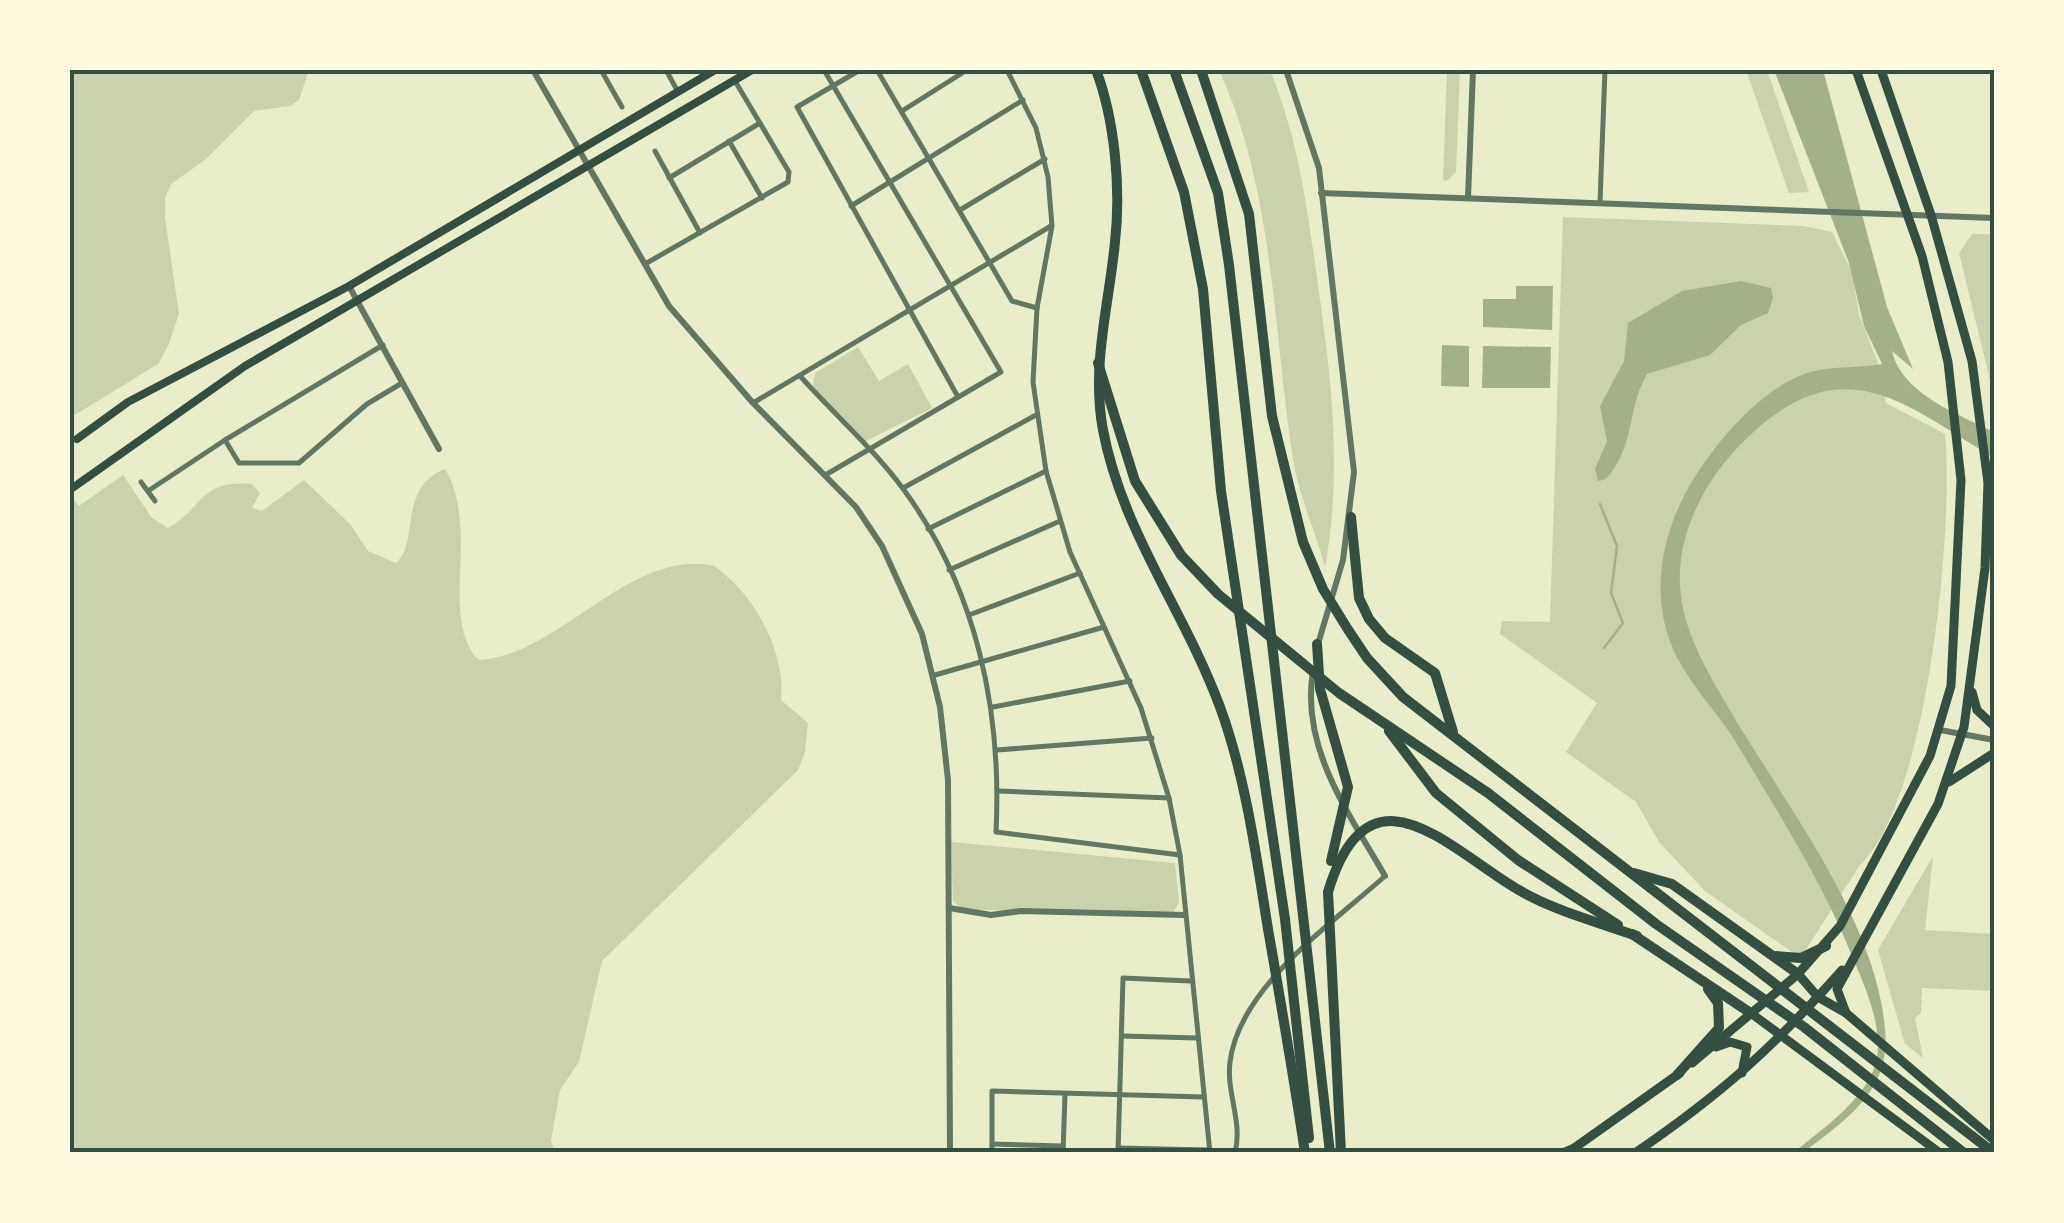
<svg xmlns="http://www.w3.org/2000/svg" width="2064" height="1223" viewBox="0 0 2064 1223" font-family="Montserrat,sans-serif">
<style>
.green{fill:#cad2ad}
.water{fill:#a3b18a}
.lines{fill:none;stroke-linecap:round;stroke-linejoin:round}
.stream{stroke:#a3b18a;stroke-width:2.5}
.minor{stroke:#617663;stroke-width:5}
.tertiary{stroke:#617663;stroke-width:6}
.secondary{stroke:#344e41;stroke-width:8}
.primary{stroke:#344e41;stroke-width:9}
.motorway{stroke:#344e41;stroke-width:10}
.neatline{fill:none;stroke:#344e41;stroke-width:4}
</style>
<rect width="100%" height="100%" fill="#e9edc9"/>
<g class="green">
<polygon points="70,70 309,70 299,100 290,106 254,111 205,160 171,184 165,198 165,218 179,314 168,346 158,364 70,418"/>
<path d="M1219 70H1270C1298 138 1307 206 1317 278 1331 375 1343 469 1325 567 1316 533 1299 497 1293 459 1273 330 1274 190 1219 70Z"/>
<polygon points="1447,70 1460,70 1456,172 1447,181 1443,180"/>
<polygon points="1746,70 1767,70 1809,192 1789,193"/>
<path d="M1563 217 1804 226 1832 232 1852 272 1859 315 1877 360 1886 403 1945 434C1954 526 1928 802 1860 865L1805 951 1796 955 1705 891 1659 842 1636 802 1566 752 1597 703 1500 634 1502 621 1550 622Z"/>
<polygon points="1972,234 1994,234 1994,396 1959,253"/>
<polygon points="858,347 879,381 908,364 932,408 864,442 813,386 815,373"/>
<path d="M445 469C481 528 438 621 479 660 559 656 631 547 714 566 754 593 786 652 781 700L808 723 805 752 798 770 602 961 579 1062 560 1090 551 1141 554 1149 564 1153H70V495L79 506 123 475 152 518 168 528C203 509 199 479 252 484L260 493 252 508 262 511 304 480 350 524 368 551 396 563C420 543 397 488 445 469Z"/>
<polygon points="951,842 1175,863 1179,903 1173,912 963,910 953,901"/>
<polygon points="1933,856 1925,930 1994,934 1994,991 1922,988 1921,1013 1915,1018 1923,1058 1905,1044 1878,950"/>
</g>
<g class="water">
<path d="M1774 70H1823L1887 307 1913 369 1892 351C1902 394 1958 414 1994 432V458C1909 407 1848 349 1758 428 1713 466 1677 525 1680 585 1682 632 1711 678 1734 717 1788 808 1876 921 1885 1029 1891 1091 1848 1118 1803 1153H1793C1822 1129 1870 1097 1877 1058 1882 1023 1865 987 1852 956 1823 883 1780 816 1740 749 1724 720 1700 697 1683 668 1645 606 1659 533 1696 475 1722 435 1767 383 1814 371 1837 366 1860 368 1882 364L1864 326 1849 263Z"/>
<path d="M1741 281 1771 288 1773 298 1768 313 1741 325 1710 355 1647 374C1627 408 1635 448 1606 479L1598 481 1595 469 1607 441 1600 406 1624 361 1628 323 1682 291Z"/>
<polygon points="1516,286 1553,286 1552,330 1483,327 1483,299 1516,299"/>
<polygon points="1442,345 1469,346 1469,387 1441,386"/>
<polygon points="1483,346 1551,347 1550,388 1482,388"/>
</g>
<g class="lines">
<polyline class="stream" points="1600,504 1617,546 1611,593 1623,623 1604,648"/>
<g class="minor">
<polyline points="601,70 622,107"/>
<polyline points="666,70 678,92"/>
<polyline points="824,70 1001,372 827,474"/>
<polyline points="860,70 797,107 958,397"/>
<polyline points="877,70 1012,301 1037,308"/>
<polyline points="1007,70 1036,128 1048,177 1052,226 1037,308 1033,382 1046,471 1070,552 1141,708 1169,798 1180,855 1210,1153"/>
<polyline points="902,111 967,70"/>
<polyline points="729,141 762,198"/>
<polyline points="655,151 700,233"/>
<polyline points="669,178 760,123"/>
<polyline points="1600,202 1605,70"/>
<polyline points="851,206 1023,100"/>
<polyline points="960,210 1045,159"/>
<polyline points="645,264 788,182 789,172 735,81"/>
<polyline points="383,345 225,440 239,463 299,463 367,404 402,383"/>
<path d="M801 377C834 414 875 450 904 490 977 590 1002 711 996 832L1180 855"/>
<polyline points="753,403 1051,226"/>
<polyline points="141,482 155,501"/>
<polyline points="903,488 1036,415"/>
<polyline points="148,491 225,440"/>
<polyline points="928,529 1046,471"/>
<polyline points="949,570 1060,521"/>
<polyline points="969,615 1080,573"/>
<polyline points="935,675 1104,627"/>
<polyline points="993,707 1130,681"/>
<polyline points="997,750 1152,738"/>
<polyline points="998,791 1169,798"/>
<polyline points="1122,1036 1198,1038"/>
<polyline points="992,1144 1063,1146"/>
<polyline points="1118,1148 1209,1150"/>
<polyline points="992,1153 992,1091 1204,1097"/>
<polyline points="1063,1153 1065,1094"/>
<polyline points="1118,1153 1123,978 1190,981"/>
<path d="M1235 1153C1243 1121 1226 1093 1230 1062 1239 987 1333 923 1385 876"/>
</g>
<g class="tertiary">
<polyline points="533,70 669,306 753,403 856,507 882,546 922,634 940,707 948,780 950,1153"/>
<polyline points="1286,70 1319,168 1354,472 1343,560 1318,644"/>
<polyline points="1321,193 1994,218"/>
<polyline points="1468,198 1473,70"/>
<polyline points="349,286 439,449"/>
<path d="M1313 671C1300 748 1349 813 1385 876"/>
<polyline points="1940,730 1994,740"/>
<polyline points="949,908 991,915 1021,911 1184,915"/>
</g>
<g class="secondary">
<polyline points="77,439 128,402 349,286 715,70"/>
<polyline points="71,489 245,366 752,70"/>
</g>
<g class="primary">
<polyline points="1972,692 1977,710 1994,726"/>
<polyline points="1949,782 1994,753"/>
<polyline points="1798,974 1818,997 1846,1013 1994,1140"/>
<polyline points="1846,1013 1837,989 1938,804 1964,727 1985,568 1988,483 1972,361 1931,215 1881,70"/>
<polyline points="1752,1014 1940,1153"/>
<polyline points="1716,1047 1730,1042 1747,1047 1742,1073"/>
<polyline points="1692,1063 1798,974 1840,926 1930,756 1951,686 1961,480 1948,362 1922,256 1856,70"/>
<polyline points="1570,1151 1680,1073"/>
<path d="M1635 1153C1720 1095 1774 1047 1842 970"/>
</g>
<g class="motorway">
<path d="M1096 70C1115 120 1121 189 1115 242 1109 305 1091 366 1103 430 1122 531 1185 612 1220 707 1246 778 1256 855 1268 929 1281 1004 1294 1078 1305 1153"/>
<polyline points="1141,70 1184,192 1203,289 1221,491 1285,919 1309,1138"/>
<polyline points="1174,70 1218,193 1229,265 1330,1153"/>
<polyline points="1201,70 1249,214 1272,416 1303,542 1323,589 1347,628 1367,658 1403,697 1994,1153"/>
<polyline points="1098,363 1135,481 1181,555 1218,594 1339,693 1488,793 1656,924 1804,1027 1964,1153"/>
<polyline points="1351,517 1359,598 1369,619 1385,638 1435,673 1453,732"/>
<polyline points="1317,644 1320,689 1348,787 1331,861"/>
<polyline points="1389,731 1436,793 1518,860 1618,925"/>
<polyline points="1634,873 1672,884 1798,974"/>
<polyline points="1632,934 1752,1014"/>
<polyline points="1776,956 1801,958 1826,946"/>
<polyline points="1677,1075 1719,1028 1718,1003 1708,989"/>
<path d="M1341 1153 1328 892C1367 763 1441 841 1509 884 1547 909 1594 921 1637 936"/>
<polyline points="1564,1153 1574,1149"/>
</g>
</g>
<rect width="2064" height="1223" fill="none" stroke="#fefae0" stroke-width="145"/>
<rect x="72" y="72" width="1920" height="1078" class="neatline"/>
</svg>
